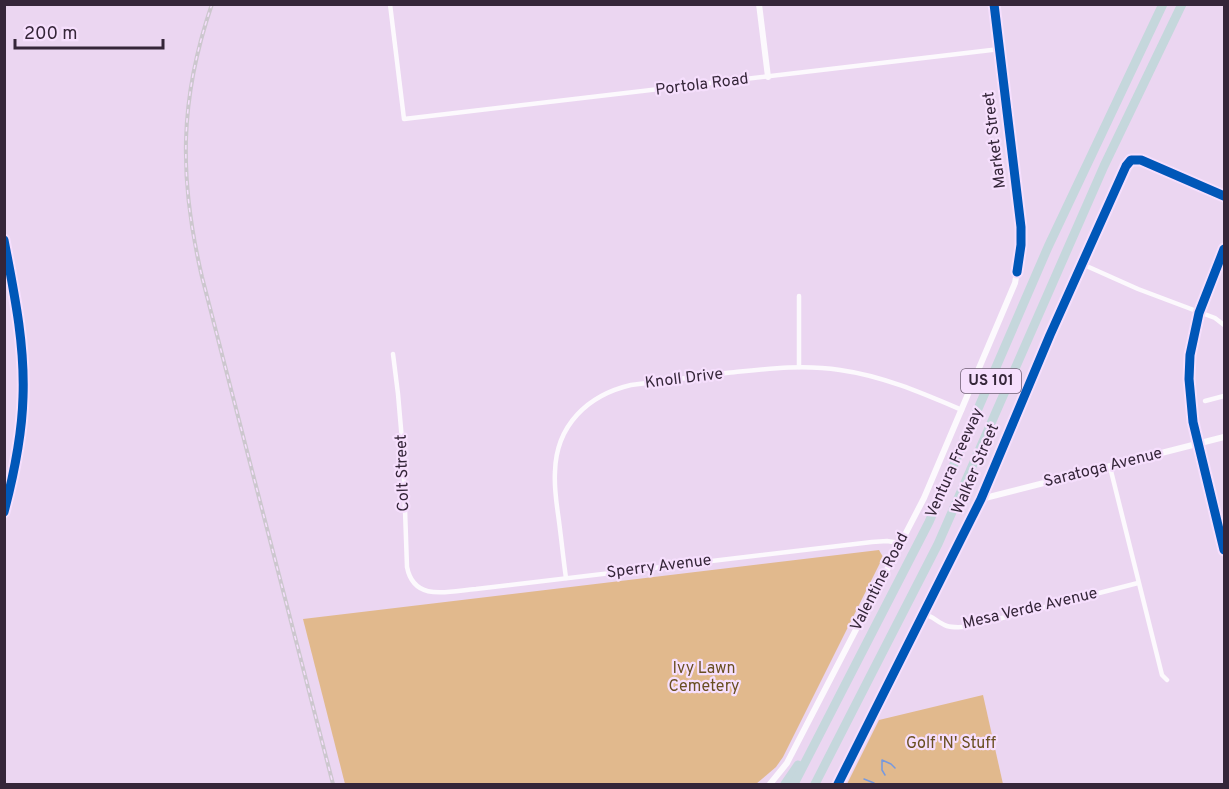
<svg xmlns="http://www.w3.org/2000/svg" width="1229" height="789" viewBox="0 0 1229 789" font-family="Overpass,sans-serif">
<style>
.green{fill:#e1b98d}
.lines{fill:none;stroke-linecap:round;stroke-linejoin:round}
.stream{stroke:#7699df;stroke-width:1.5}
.minor{stroke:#fcf9fd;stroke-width:4.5}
.tertiary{stroke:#fcf9fd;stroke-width:6}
.motorway{stroke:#c5d7dc;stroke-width:9}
.rail-casing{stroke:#ccc7ce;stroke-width:4}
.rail{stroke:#f6dffd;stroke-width:1.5;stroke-dasharray:4.5;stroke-linecap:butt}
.cycleway-casing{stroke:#f6dffd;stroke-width:13}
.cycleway{stroke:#0057b8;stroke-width:9}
.labels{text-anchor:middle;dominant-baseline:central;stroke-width:4.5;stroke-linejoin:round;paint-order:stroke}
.shield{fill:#f6dffd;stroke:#6f5e74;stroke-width:1.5}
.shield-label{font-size:15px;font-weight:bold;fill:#352639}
.street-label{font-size:16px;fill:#352639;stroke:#f6dffd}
.park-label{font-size:16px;fill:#694f21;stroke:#f6dffd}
</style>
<rect width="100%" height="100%" fill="#ebd6f1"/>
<g class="green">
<polygon points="879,550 883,557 783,757 776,767 756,784 345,784 303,619"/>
<polygon points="983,695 1003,784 847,784 879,720"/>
</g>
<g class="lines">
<g class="stream">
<polyline points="885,775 882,770 882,760 891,764 895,768"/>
<polyline points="864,779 874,783"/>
</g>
<g class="minor">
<polyline points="390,4 404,119 1000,49"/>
<polyline points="1082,264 1138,289 1215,318 1224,325"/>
<path d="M393 354 398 394 403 452 407 567C414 603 450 591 476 589L872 542 887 541 900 543"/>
<polyline points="799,367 799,296"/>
<polyline points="1205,401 1224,396"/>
<polyline points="1110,467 1162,675 1167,680"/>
<path d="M566 578C563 557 561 535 558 514 556 500 554 486 555 472 556 425 588 395 631 385 663 381 695 377 726 373 765 369 802 364 840 370 883 376 922 393 962 410"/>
<path d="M924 614C933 616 938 623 947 626 953 628 961 627 967 627L1138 583"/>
</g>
<g class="tertiary">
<polyline points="759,4 768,77"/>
<path d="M4 240C14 292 25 344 23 397 22 436 14 474 4 512"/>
<polyline points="1224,249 1199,313 1190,355 1189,379 1193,422 1224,550"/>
<polyline points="981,499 1224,437"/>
<polyline points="770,784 787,763 924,498 1015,283 1020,255 1021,236 994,4"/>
<polyline points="838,784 981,499 1050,335 1126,166 1131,160 1141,160 1224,196"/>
</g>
<g class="motorway">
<polyline points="785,784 798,765"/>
<polyline points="794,784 929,522 1048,247 1163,4"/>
<polyline points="815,784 938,544 1104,166 1182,4"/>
</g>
<g class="rail-casing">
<path id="rail" d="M212 4C179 100 179 179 202 277L333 784"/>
</g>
<use href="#rail" class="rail"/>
<g class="cycleway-casing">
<g id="cycleway">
<polyline points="994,4 1021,227 1021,245 1017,272"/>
<path d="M4 240C14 292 25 344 23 397 22 436 14 474 4 512"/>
<polyline points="1224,249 1199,313 1190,355 1189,379 1193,422 1224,550"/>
<polyline points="838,784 981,499 1050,335 1126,166 1131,160 1141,160 1224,196"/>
</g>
</g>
<use href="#cycleway" class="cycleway"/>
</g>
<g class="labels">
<rect class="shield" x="961" y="369" width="60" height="24" rx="4.5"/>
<g class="shield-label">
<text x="991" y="381">US 101</text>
</g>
<g class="street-label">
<text transform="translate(702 85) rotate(-7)">Portola Road</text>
<text transform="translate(995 140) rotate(-97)">Market Street</text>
<text transform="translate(684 379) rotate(-7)">Knoll Drive</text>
<text transform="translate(955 463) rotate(-66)">Ventura Freeway</text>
<text transform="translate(1103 468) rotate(-14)">Saratoga Avenue</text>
<text transform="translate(976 469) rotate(-67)">Walker Street</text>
<text transform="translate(403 473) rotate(-92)">Colt Street</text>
<text transform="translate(659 567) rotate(-7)">Sperry Avenue</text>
<text transform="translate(880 582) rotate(-63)">Valentine Road</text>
<text transform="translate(1030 609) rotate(-13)">Mesa Verde Avenue</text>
</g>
<g class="park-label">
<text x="704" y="669">Ivy Lawn<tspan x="704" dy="18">Cemetery</tspan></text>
<text x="951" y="744">Golf 'N' Stuff</text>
</g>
</g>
<rect width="1229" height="789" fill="none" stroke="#352639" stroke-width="12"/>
<path d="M15 39v9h148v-9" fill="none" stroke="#352639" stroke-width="3"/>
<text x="24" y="39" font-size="18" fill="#352639" stroke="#f6dffd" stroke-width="4.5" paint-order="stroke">200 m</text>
</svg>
